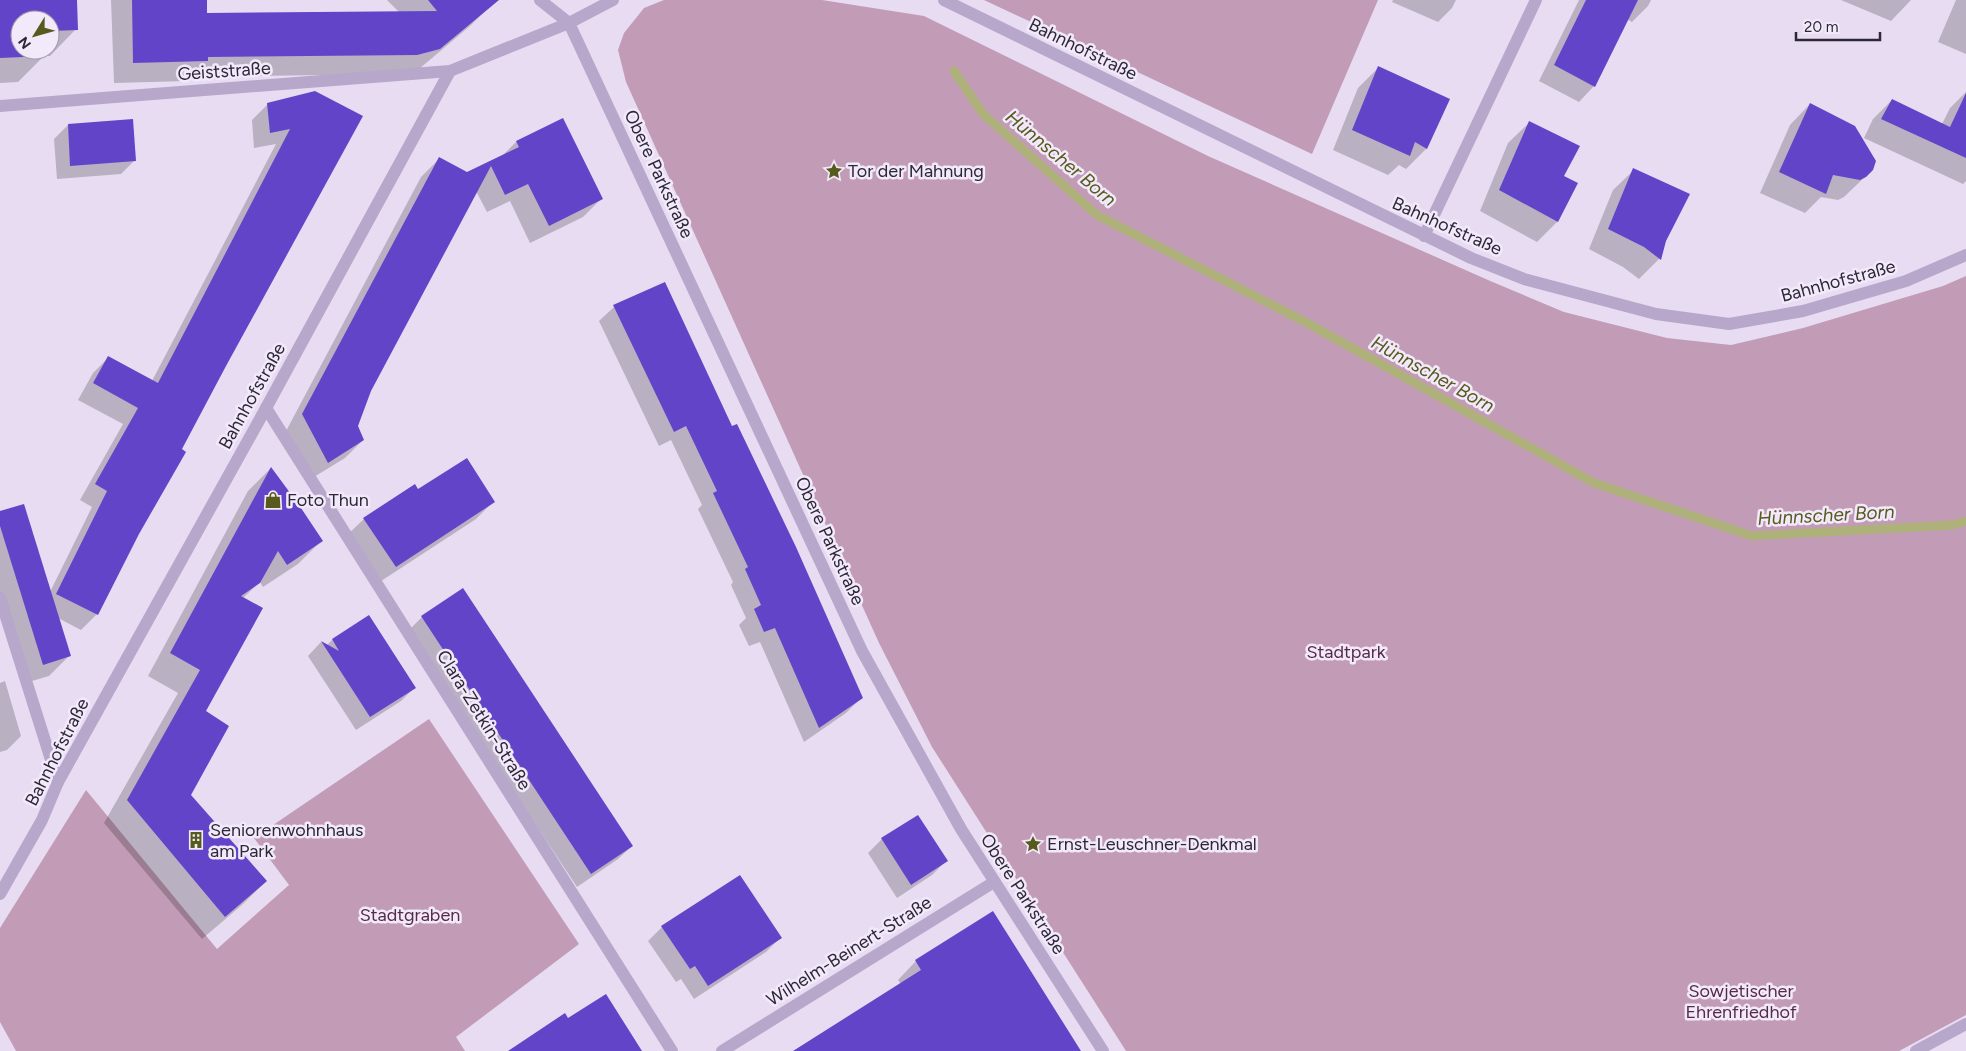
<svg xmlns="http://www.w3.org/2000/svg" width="1966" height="1051" viewBox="0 0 1966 1051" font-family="Figtree,sans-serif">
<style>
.green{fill:#c29cb6}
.shadow{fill:#0003;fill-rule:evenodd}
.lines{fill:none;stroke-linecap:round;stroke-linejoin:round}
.stream{stroke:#afb17a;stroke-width:9}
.building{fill:#6244c9}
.minor{stroke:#b7a8cb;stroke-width:12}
.labels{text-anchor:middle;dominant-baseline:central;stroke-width:5;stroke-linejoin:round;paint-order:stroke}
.street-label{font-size:18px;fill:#2d2838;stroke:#f2e9fa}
.poi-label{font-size:18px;fill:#2d2838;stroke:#f2e9fa;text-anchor:start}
.park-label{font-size:18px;fill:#572b48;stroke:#f2e9fa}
.water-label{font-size:19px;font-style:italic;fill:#575a1d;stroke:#f2e9fa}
</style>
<rect width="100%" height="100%" fill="#e8dcf3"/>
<g class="green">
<polygon points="664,0 822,0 924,16 1208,156 1488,280 1564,312 1667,338 1731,345 1803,328 1943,286 1966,276 1966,1015 1899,1051 1126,1051 932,747 879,643 626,82 618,50 624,33 644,8"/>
<polygon points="984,0 1378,0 1312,154"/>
<polygon points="429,719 579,944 456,1037 465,1051 16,1051 0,1022 0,928 86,790 217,949 289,885 254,838"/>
</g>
<g class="shadow">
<path d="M0 0H75L76 29 50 56H44L18 82 0 83ZM20 20H50V50H20Z"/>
<polygon points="111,0 206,0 206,14 400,13 387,0 489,0 490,6 470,26 419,69 396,74 191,77 187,81 114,83"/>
<polygon points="1393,0 1456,0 1452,8 1438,22 1392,2"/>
<polygon points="1579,0 1651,0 1648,6 1632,22 1627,19 1594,86 1579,102 1539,81"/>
<polygon points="1841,0 1911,0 1891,21"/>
<polygon points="1956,0 1966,0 1966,54 1938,42"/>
<polygon points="1378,68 1449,100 1426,149 1406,169 1399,165 1388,175 1333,150 1358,88"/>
<polygon points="315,92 180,450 97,614 81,630 58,618 69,656 49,676 22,684 0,612 0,513 50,592 92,507 80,500 123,424 78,400 93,373 109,357 152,381 276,144 254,148 252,120 268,104"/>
<polygon points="1966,92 1966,181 1963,184 1864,138 1873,119 1892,100 1942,124 1950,108"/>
<polygon points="1810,104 1872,170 1844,197 1838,200 1821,197 1805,213 1760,193 1790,125"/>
<polygon points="562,120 601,199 583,217 530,243 510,201 487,212 476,191 370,390 357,426 363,440 345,458 309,480 285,433 421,177 439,159 467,174 500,158 516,142"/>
<polygon points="1529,123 1562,176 1576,183 1557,222 1537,242 1480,211 1508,143"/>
<polygon points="68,125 135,160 121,174 57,179 54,139"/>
<polygon points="1634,170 1665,241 1659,259 1639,279 1623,267 1589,249 1613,190"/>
<polygon points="614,307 861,698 846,713 804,742 760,642 749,646 739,625 746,618 731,585 733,582 698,509 702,505 671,440 659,446 599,321"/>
<polygon points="270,469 321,541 298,564 263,587 260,582 243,598 204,711 189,795 266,881 243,904 202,939 104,823 178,693 148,676 248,491"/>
<polygon points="418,491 494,501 476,519 378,583 346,536 364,519"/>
<polygon points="463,590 632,846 618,859 577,887 408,631 422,617"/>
<polygon points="369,617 414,688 401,701 356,730 308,656 321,642 327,645 332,640"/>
<polygon points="5,681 21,736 7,750 0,752 0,683"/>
<polygon points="882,839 946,861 932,875 897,898 868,853"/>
<polygon points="662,927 780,938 766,952 694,999 681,979 676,982 648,941"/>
<polygon points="916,961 1079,1050 801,1051 901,984 898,980"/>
</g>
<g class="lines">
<polyline class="stream" points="954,71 983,114 1097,215 1311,325 1594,483 1752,536 1953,525 1966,521"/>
</g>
<g class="building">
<polygon points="0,0 77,0 78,30 50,31 50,20 20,20 20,50 46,50 46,56 0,58"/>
<polygon points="132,0 207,0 207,13 437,11 428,0 499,0 440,49 417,55 208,57 208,61 133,63"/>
<polygon points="1586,0 1638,0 1595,87 1554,65"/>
<polygon points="1378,66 1450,99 1427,149 1415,142 1410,156 1352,130"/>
<polygon points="315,91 363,116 226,366 182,449 186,452 139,534 98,615 56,594 107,491 95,484 138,408 93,383 108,356 158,383 290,129 270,133 267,103"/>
<polygon points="1966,93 1966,158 1881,119 1892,99 1950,127"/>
<polygon points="1810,103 1855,126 1876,161 1873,170 1866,177 1860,180 1833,175 1826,194 1779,172"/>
<polygon points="563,118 603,199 549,226 528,184 505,195 491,166 371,391 358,426 364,440 328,463 302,414 439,157 467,172 519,147 516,141"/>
<polygon points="133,119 136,161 70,166 68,124"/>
<polygon points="1529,121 1580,146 1564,176 1578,183 1558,222 1499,190"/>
<polygon points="1633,168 1690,194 1666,241 1661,260 1644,247 1608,229"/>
<polygon points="665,282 732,426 737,424 796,547 863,698 819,728 775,628 764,632 754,609 761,605 745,569 748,567 713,493 717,491 686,426 674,432 613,305"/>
<polygon points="467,458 495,502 396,567 363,518 415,484 418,489"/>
<polygon points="271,467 299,505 323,541 287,565 278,551 260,583 241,596 263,608 206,711 229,726 191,795 267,881 225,917 127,800 200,670 170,653"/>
<polygon points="24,504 71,656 43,665 0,526 0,511"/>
<polygon points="463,588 633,846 591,874 421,616"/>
<polygon points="369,615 416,688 370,717 321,641 339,651 332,639"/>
<polygon points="918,815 948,861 911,885 881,838"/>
<polygon points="740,875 782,938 708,986 695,966 690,969 661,926"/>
<polygon points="993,911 1081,1051 793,1051 921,970 915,960"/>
<polygon points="606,994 642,1051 508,1051 565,1013 568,1018"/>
</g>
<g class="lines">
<g class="minor">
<polyline points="540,0 569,23 862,651 961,829 1103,1051"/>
<polyline points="944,0 1471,258 1524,279 1656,314 1729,324 1803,311 1906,281 1966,255"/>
<polyline points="0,106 450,71"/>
<polyline points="1424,236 1536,0"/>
<polyline points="266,408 672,1051"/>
<polyline points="0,598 58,782"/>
<polyline points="0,894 42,820 58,782 266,408 450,71 569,23 613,0"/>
<polyline points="722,1051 994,882"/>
<polyline points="1916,1051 1966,1024"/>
</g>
</g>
<defs>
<g id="sight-bare" transform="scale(1.35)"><path d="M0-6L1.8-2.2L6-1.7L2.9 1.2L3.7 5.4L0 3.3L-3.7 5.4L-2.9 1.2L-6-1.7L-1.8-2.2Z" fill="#575a1d" stroke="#f2e9fa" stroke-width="2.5" paint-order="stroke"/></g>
<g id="shop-bare" transform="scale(1.35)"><path d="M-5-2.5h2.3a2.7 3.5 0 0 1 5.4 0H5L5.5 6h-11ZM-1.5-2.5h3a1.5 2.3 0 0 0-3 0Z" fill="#575a1d" stroke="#f2e9fa" stroke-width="2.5" paint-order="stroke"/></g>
<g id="building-bare" transform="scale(1.35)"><path d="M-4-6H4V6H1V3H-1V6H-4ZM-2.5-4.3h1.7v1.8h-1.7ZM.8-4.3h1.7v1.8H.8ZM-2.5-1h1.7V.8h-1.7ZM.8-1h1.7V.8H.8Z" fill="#575a1d" stroke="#f2e9fa" stroke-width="2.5" paint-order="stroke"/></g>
</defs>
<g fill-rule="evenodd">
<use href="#sight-bare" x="834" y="171"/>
<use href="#shop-bare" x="273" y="500"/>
<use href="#building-bare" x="196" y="840"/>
<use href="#sight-bare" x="1033" y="844"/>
</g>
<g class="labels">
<g class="street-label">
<text transform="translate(1083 49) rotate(26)">Bahnhofstraße</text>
<text transform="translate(224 71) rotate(-4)">Geiststraße</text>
<text transform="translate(659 174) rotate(65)">Obere Parkstraße</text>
<text transform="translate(1447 226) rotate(24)">Bahnhofstraße</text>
<text transform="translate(1838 281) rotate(-15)">Bahnhofstraße</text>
<text transform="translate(252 396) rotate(-61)">Bahnhofstraße</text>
<text transform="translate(830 541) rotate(65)">Obere Parkstraße</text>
<text transform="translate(484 720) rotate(58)">Clara-Zetkin-Straße</text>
<text transform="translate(57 752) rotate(-63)">Bahnhofstraße</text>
<text transform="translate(1023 894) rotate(57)">Obere Parkstraße</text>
<text transform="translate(849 951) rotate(-32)">Wilhelm-Beinert-Straße</text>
</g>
<g class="poi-label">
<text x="848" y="171">Tor der Mahnung</text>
<text x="287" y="500">Foto Thun</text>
<text x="210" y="830">Seniorenwohnhaus<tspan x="210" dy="21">am Park</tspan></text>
<text x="1047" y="844">Ernst-Leuschner-Denkmal</text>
</g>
<g class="park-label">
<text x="1346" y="652">Stadtpark</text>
<text x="410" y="915">Stadtgraben</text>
<text x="1741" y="991">Sowjetischer<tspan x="1741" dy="21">Ehrenfriedhof</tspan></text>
</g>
<g class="water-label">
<text transform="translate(1061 158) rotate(40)">Hünnscher Born</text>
<text transform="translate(1433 374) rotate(29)">Hünnscher Born</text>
<text transform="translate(1826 515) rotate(-3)">Hünnscher Born</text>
</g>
</g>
<g transform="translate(35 35) rotate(233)"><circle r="24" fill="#f2e9fa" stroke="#a39cac"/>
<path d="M0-4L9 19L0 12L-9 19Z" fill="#575a1d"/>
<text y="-8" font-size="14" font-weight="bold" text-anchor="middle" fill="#2d2838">N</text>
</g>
<path d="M1796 32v8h84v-8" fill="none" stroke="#2d2838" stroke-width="2.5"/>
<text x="1804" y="32" font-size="15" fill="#2d2838" stroke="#f2e9fa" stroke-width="4" paint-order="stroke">20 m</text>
</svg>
